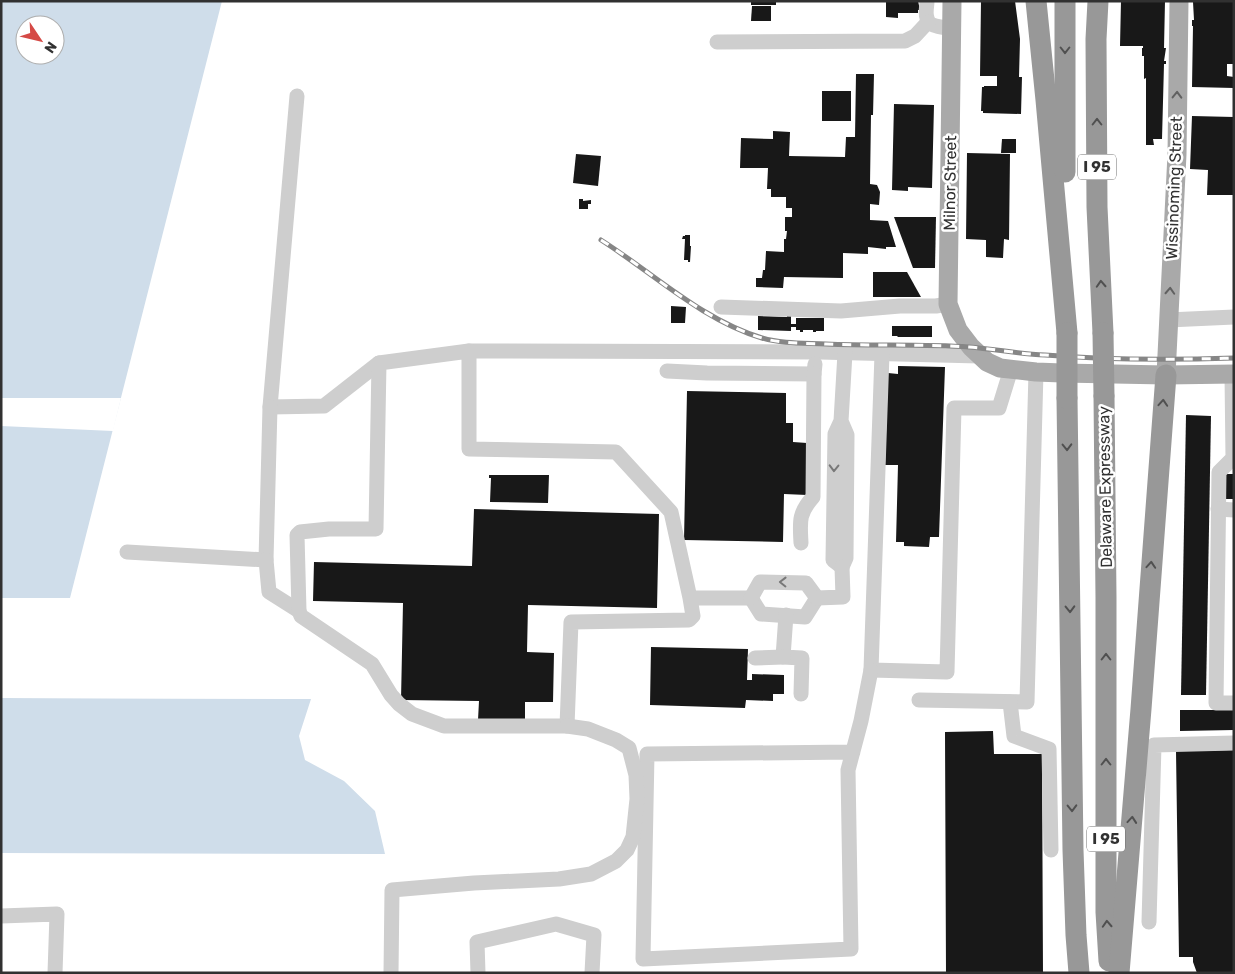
<svg xmlns="http://www.w3.org/2000/svg" width="1235" height="974" viewBox="0 0 1235 974" font-family="Rubik,sans-serif">
<style>
.water{fill:#cfddea;fill-rule:evenodd}
.pier{fill:#fff}
.building{fill:#181818}
.lines{fill:none;stroke-linecap:round;stroke-linejoin:round}
.minor{stroke:#cecece;stroke-width:15}
.major{stroke:#a9a9a9;stroke-width:19}
.highway{stroke:#989898;stroke-width:21}
.rail-casing{stroke:#868686;stroke-width:5}
.rail{stroke:#fff;stroke-width:3;stroke-dasharray:9;stroke-linecap:butt}
.highway-bridge{stroke:#989898;stroke-width:21}
.oneway{stroke:#505050}
.oneway2{stroke:#616161}
.oneway3{stroke:#787878}
.labels{text-anchor:middle;dominant-baseline:central;stroke-width:5;stroke-linejoin:round;paint-order:stroke}
.shield{fill:#fff;stroke:#6f6f6f;stroke-width:1}
.shield-label{font-size:15px;font-weight:bold;fill:#313131}
.street-label{font-size:16px;fill:#313131;stroke:#fff}
</style>
<rect width="100%" height="100%" fill="#fff"/>
<g class="water">
<path d="M1 1H222L70 598H1ZM25 25H55V55H25Z"/>
<polygon points="1,698 311,699 299,736 305,760 344,781 375,811 385,854 1,853"/>
</g>
<g class="pier">
<polygon points="1,398 121,398 113,431 1,426"/>
<polygon points="1,598 73,598 70,601 1,601"/>
<polygon points="1,695 310,696 311,699 1,698"/>
</g>
<g class="building">
<rect x="751" y="1" width="25" height="4"/>
<polygon points="886,1 918,1 920,10 918,10 918,13 898,13 898,18 886,17"/>
<polygon points="981,1 1015,1 1020,39 1019,77 1022,77 1021,114 983,113 983,111 981,111 982,87 984,87 984,86 997,86 997,76 980,76"/>
<polygon points="1121,1 1165,1 1164,48 1166,48 1164,61 1166,61 1166,64 1164,64 1162,139 1153,139 1154,145 1146,145 1146,78 1144,79 1144,56 1142,56 1142,48 1143,48 1143,46 1120,46"/>
<polygon points="1194,1 1234,1 1234,59 1233,59 1233,64 1227,64 1227,76 1234,77 1234,88 1192,87 1193,26 1192,26 1192,20 1194,20 1193,2"/>
<polygon points="752,6 771,6 771,21 751,21"/>
<polygon points="856,74 874,74 873,115 871,115 870,184 877,185 880,192 879,205 870,204 870,220 888,221 896,247 886,247 886,249 868,247 868,254 843,253 843,278 784,277 783,288 756,287 756,278 762,278 763,270 765,270 766,251 784,252 784,239 786,239 787,231 785,231 785,217 792,217 792,208 786,208 786,197 771,197 771,189 767,189 768,168 740,168 741,138 773,139 773,131 790,132 789,156 845,157 846,137 855,137"/>
<rect x="822" y="91" width="29" height="30"/>
<polygon points="894,104 934,105 932,188 908,187 908,191 892,190"/>
<polygon points="1192,116 1234,117 1234,195 1207,195 1208,170 1190,169"/>
<polygon points="1002,139 1016,139 1016,153 1001,153"/>
<polygon points="967,153 1010,154 1009,240 1004,239 1003,258 986,257 986,240 966,239"/>
<polygon points="576,154 601,156 598,186 573,183"/>
<polygon points="579,199 583,199 583,201 591,200 591,204 588,204 588,209 579,209"/>
<polygon points="894,217 936,217 935,268 913,268"/>
<polygon points="685,235 690,235 690,246 691,246 690,262 688,262 688,260 684,260 685,239 682,239 683,236 685,236"/>
<polygon points="873,272 907,272 921,297 873,297"/>
<polygon points="671,306 686,307 685,323 671,323"/>
<polygon points="787,315 791,315 791,324 796,324 796,318 824,318 824,331 816,331 816,332 813,332 813,330 803,330 803,332 800,332 800,330 796,330 796,327 791,327 791,331 758,330 758,316 787,317"/>
<polygon points="892,326 932,326 932,337 897,337 898,336 892,336"/>
<polygon points="898,366 945,367 939,537 930,537 929,547 904,546 904,542 896,542 898,465 885,465 888,373 898,374"/>
<polygon points="687,391 786,393 786,423 793,423 793,442 807,443 807,495 784,494 783,542 684,540"/>
<polygon points="1186,415 1211,416 1206,695 1181,695"/>
<rect x="1226" y="474" width="8" height="25"/>
<polygon points="489,475 549,475 548,503 490,502 491,478 489,478"/>
<polygon points="474,509 659,514 657,608 528,605 527,652 554,653 553,702 525,702 525,721 478,720 479,701 401,700 403,603 313,601 314,562 472,566"/>
<polygon points="651,647 748,649 747,680 752,680 752,674 784,675 784,694 773,694 773,701 746,700 745,708 650,705"/>
<polygon points="1180,710 1234,710 1234,730 1180,731"/>
<polygon points="993,731 994,754 1042,754 1043,973 946,973 945,732"/>
<polygon points="1234,750 1234,973 1197,973 1193,962 1193,957 1179,957 1176,751"/>
</g>
<g class="lines">
<g class="minor">
<path d="M927 1C927 6 925 13 927 18 928 27 944 27 952 29"/>
<polyline points="717,42 905,41 915,36 928,22"/>
<polyline points="297,96 270,407 324,406 379,363"/>
<polyline points="721,307 841,311 900,306 936,306 948,304"/>
<polyline points="1168,320 1234,317"/>
<polyline points="469,351 820,352 979,356"/>
<polyline points="882,354 871,670 947,672 954,408 999,408 1011,369"/>
<polyline points="667,371 707,373 814,374 815,364"/>
<polyline points="1232,375 1233,458 1219,472 1216,703 1234,703"/>
<polyline points="841,421 847,435 846,558 842,567 833,560 835,434 841,421 845,353"/>
<polyline points="1218,509 1234,510"/>
<path d="M801 543C800 522 798 514 813 497L814 374"/>
<polyline points="127,552 266,560 270,407"/>
<polyline points="266,560 269,592 299,611"/>
<polyline points="690,598 671,512 616,452 469,449 469,351 379,363 376,529 329,529 300,532 297,535 299,611 301,616 372,664 391,695 399,704 412,714 444,726 567,726 571,622 689,620 693,616 690,598 751,598"/>
<polyline points="751,598 761,614 805,617 817,598"/>
<polyline points="751,598 760,582 806,583 817,598"/>
<polyline points="817,598 843,597 842,567"/>
<polyline points="786,615 783,657 802,658 801,694"/>
<polyline points="755,658 783,657"/>
<polyline points="919,700 1027,702 1036,372"/>
<polyline points="1010,702 1014,736 1049,749 1051,850"/>
<polyline points="853,752 647,754 643,959 851,949 848,770 861,721 871,670"/>
<polyline points="1,916 57,914 55,973"/>
<polyline points="1149,922 1154,745 1234,743"/>
<polyline points="391,973 392,890 474,883 559,879 591,874 616,861 627,850 633,837 637,799 636,775 629,748 616,740 588,729 567,726"/>
<polyline points="478,973 477,942 556,924 594,935 592,973"/>
</g>
<g class="major">
<polyline points="952,1 948,304 958,330 971,347 987,362 1000,368 1036,372 1062,373 1166,375 1234,374"/>
<polyline points="1166,375 1177,154 1179,1"/>
</g>
<g class="highway">
<polyline points="1036,1 1046,100 1067,333"/>
<polyline points="1098,1 1096,39 1097,207 1103,333"/>
<polyline points="1065,172 1065,1"/>
<polyline points="1104,396 1106,597 1106,912 1109,961"/>
<polyline points="1067,398 1073,850 1076,935 1079,973"/>
<polyline points="1119,973 1141,709 1166,375"/>
</g>
<g class="rail-casing">
<path id="rail" d="M601 240C653 273 702 320 762 338 782 344 804 343 826 344 874 346 922 344 969 347 995 349 1020 354 1045 355 1108 360 1171 360 1234 358"/>
</g>
<use href="#rail" class="rail"/>
<g class="highway-bridge">
<polyline points="1067,333 1067,398"/>
<polyline points="1103,333 1104,396"/>
</g>
</g>
<defs><path id="oneway-chevron" d="M-2-3.5L2.5 0L-2 3.5" fill="none" stroke-width="1.6" stroke-linecap="round" stroke-linejoin="round" transform="scale(1.25)"/></defs>
<g class="oneway">
<use href="#oneway-chevron" transform="translate(1065 50) rotate(90)"/>
<use href="#oneway-chevron" transform="translate(1097 122) rotate(-90)"/>
<use href="#oneway-chevron" transform="translate(1101 284) rotate(-93)"/>
<use href="#oneway-chevron" transform="translate(1163 403) rotate(-86)"/>
<use href="#oneway-chevron" transform="translate(1067 447) rotate(89)"/>
<use href="#oneway-chevron" transform="translate(1151 565) rotate(-86)"/>
<use href="#oneway-chevron" transform="translate(1070 609) rotate(89)"/>
<use href="#oneway-chevron" transform="translate(1106 657) rotate(-90)"/>
<use href="#oneway-chevron" transform="translate(1106 762) rotate(-90)"/>
<use href="#oneway-chevron" transform="translate(1072 808) rotate(89)"/>
<use href="#oneway-chevron" transform="translate(1132 820) rotate(-85)"/>
<use href="#oneway-chevron" transform="translate(1107 924) rotate(-93)"/>
</g>
<g class="oneway2">
<use href="#oneway-chevron" transform="translate(1177 95) rotate(-89)"/>
<use href="#oneway-chevron" transform="translate(1170 291) rotate(-87)"/>
</g>
<g class="oneway3">
<use href="#oneway-chevron" transform="translate(834 468) rotate(91)"/>
<use href="#oneway-chevron" transform="translate(783 582) rotate(-179)"/>
</g>
<g class="labels">
<g class="shield">
<rect x="1078" y="154.5" width="38" height="25" rx="4"/>
<rect x="1087" y="826.5" width="38" height="25" rx="4"/>
</g>
<g class="shield-label">
<text x="1097" y="167">I 95</text>
<text x="1106" y="839">I 95</text>
</g>
<g class="street-label">
<text transform="translate(950 183) rotate(-89)">Milnor Street</text>
<text transform="translate(1174 188) rotate(-88)">Wissinoming Street</text>
<text transform="translate(1105 487) rotate(-91)">Delaware Expressway</text>
</g>
</g>
<rect width="1235" height="974" fill="none" stroke="#313131" stroke-width="5"/>
<g transform="translate(40 40) rotate(125)"><circle r="24" fill="#ffffff" stroke="#adadad"/>
<path d="M0-4L9 19L0 12L-9 19Z" fill="#d54a46"/>
<text y="-8" font-size="14" font-weight="bold" text-anchor="middle" fill="#313131">N</text>
</g>
</svg>
